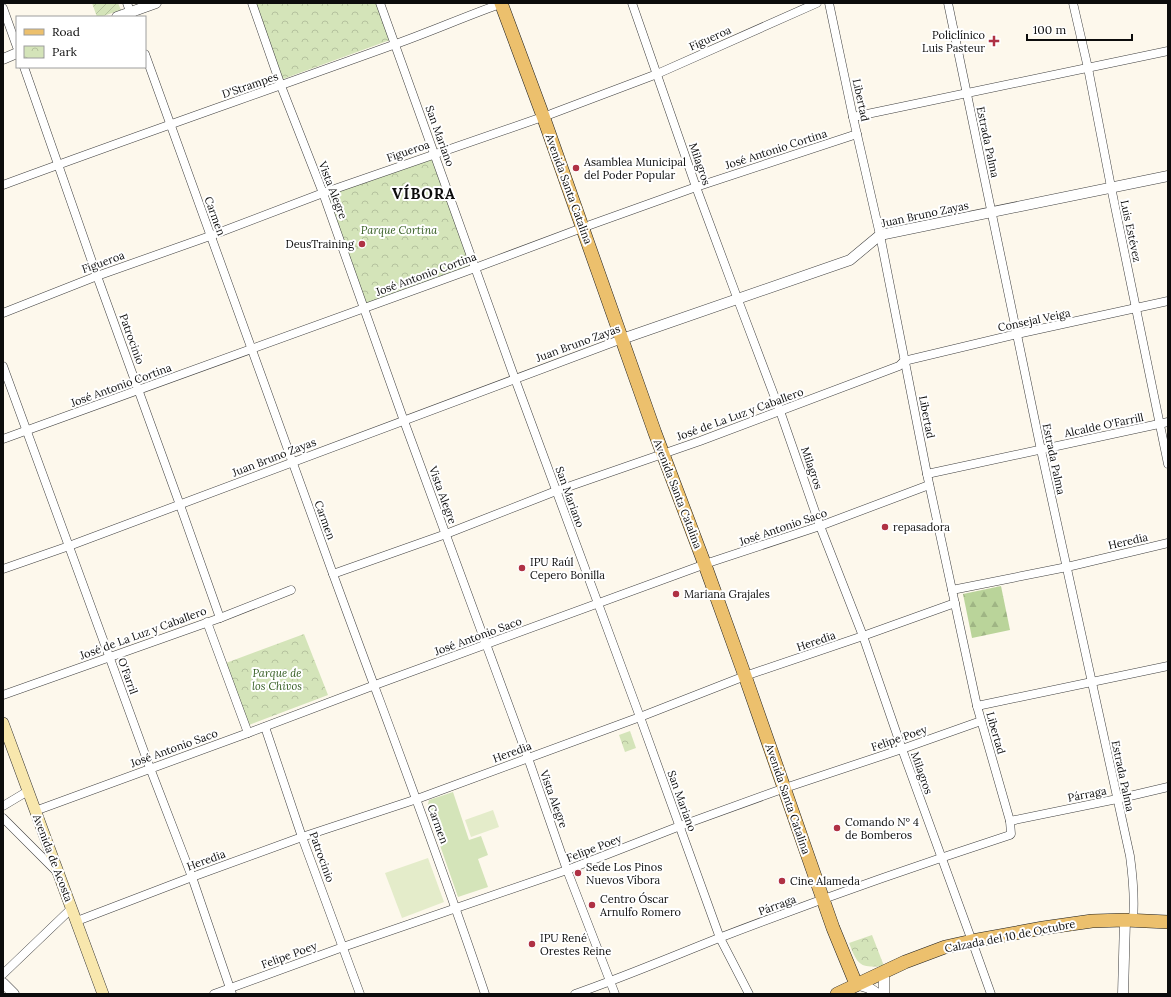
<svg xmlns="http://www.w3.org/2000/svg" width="1171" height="997" viewBox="0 0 1171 997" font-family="Lora,serif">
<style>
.grass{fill:#d4e4b9}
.forest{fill:url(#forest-firs)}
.park{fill:url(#park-crowns)}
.garden{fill:url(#garden-furrows)}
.pitch{fill:#e4ecca}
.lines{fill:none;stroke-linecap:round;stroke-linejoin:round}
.minor-casing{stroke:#3f3f3f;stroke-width:9}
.tertiary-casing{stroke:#3f3f3f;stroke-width:11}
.secondary-casing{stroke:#2e2e2e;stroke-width:12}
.primary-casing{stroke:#1d1d1d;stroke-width:14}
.minor{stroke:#fff;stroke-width:8}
.tertiary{stroke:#fff;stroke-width:10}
.secondary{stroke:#f8e7ad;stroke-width:11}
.primary{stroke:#ecc06d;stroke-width:13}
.poi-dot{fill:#af3144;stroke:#fff;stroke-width:1.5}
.labels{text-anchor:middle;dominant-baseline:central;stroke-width:4;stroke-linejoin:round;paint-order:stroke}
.poi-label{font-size:11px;fill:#0c0c0c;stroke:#fff;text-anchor:start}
.street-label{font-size:11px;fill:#0c0c0c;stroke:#fff}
.park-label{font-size:11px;font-style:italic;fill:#355d22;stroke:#fff}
.district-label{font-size:15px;font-weight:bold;letter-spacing:1px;fill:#0c0c0c;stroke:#fff}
</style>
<defs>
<pattern id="forest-firs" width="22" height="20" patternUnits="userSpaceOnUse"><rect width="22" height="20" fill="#bad49a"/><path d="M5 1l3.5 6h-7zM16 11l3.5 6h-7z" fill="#9fb584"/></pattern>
<pattern id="park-crowns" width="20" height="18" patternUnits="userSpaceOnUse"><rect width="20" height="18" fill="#d4e4b9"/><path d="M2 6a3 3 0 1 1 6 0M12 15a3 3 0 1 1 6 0" fill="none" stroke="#b5c29e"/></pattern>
<pattern id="garden-furrows" width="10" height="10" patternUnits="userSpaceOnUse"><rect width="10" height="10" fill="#d4e4b9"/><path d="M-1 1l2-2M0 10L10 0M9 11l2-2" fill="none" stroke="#b5c29e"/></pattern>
</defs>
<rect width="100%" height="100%" fill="#fdf8ec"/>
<polygon class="grass" points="453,792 469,840 481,836 488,855 478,859 488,887 458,897 427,808 429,800"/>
<polygon class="forest" points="1001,586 1010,630 972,638 963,594"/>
<g class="park">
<polygon points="255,3 376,3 390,40 283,79"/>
<polygon points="434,154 475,268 364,307 323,193"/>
<polygon points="304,634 328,695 249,725 226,663"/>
<polygon points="630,731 636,748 625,752 619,735"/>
<path d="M872 935 884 966C860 968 858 966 849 943Z"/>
</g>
<polygon class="garden" points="92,3 118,3 121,10 100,17 97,17"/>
<g class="pitch">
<polygon points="493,810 499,827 471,837 465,820"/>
<polygon points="428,858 444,902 402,918 385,873"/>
</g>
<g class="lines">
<g class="minor-casing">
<g id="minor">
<polyline points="127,3 132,17"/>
<polyline points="252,3 281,86 323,193 404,421 528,758 567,870 615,994"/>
<polyline points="380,3 515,379 640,717 720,938 749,994"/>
<polyline points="632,3 696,187 738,300 780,411 820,526 863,636 902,749 972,941 991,994"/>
<path d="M948 3 1041 450 1130 856C1133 878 1135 897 1133 920"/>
<polyline points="1073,3 1088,68 1111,187 1168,464"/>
<polyline points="3,8 17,47"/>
<path d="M145 54C208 227 269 401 333 574 384 714 438 853 485 994"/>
<polyline points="24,67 97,276 180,505 220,618"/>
<polyline points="853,117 1168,51"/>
<path d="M3 185C133 137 263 92 393 45 430 32 466 16 503 3"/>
<polyline points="3,313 97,276 210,236 323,193 551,114 657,74 817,3"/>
<polyline points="3,366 150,768 192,877 232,994"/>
<polyline points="3,439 475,268 590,225 696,187 857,134"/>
<polyline points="927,474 1168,422"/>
<polyline points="3,569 69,546 622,339"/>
<polyline points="333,574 446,534 556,491 700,441 899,366 904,361 1017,334 1168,301"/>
<polyline points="952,590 1067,567 1168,543"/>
<polyline points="207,622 248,733"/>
<polyline points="3,695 220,618 291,590"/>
<polyline points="977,706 1168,666"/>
<polyline points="265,727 302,837 360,994"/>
<polyline points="3,806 28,791"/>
<polyline points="35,811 248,733 375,685 711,562 820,526 929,485"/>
<polyline points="3,818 57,872"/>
<polyline points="1010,821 1117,799 1168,787"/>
<polyline points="77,921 192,877 302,837 417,799 640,717 745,676 863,636 955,603"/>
<polyline points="3,974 72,908"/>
<polyline points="214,994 343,947 567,870 680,826 785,788 902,749 981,721"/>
<path d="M575 994C624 977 671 957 719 938 815 901 912 867 1010 835L1011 834 1010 821 977 706 927 474 880 235 853 117 829 3"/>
</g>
</g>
<g class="tertiary-casing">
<g id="tertiary">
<polyline points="117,17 156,3"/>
<polyline points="3,59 17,53"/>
<polyline points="622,339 850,260 880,235 1168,176"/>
<polyline points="884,973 884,994"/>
<polyline points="3,983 14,994"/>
<polyline points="856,984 869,988 878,994"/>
<polyline points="1123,994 1125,920"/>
</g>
</g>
<g class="secondary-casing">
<polyline id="secondary" points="3,723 103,994"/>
</g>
<g class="primary-casing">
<g id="primary">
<polyline points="501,3 543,116 655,433 705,565 745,676 833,928 856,984"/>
<polyline points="837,994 905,962 945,947 972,941 1043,928 1092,921 1125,920 1168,922"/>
</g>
</g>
<use href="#minor" class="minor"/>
<use href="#tertiary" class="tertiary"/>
<use href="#secondary" class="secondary"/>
<use href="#primary" class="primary"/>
</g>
<g class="poi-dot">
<path d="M992 35h4v4h4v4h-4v4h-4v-4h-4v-4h4z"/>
<circle cx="576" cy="168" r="4"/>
<circle cx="362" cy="244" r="4"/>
<circle cx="885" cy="527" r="4"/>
<circle cx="522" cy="568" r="4"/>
<circle cx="676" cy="594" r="4"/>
<circle cx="837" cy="828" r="4"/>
<circle cx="578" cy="873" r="4"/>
<circle cx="782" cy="881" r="4"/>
<circle cx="592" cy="905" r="4"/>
<circle cx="532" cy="944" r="4"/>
</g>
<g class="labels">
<g class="poi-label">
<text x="985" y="35" text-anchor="end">Policlínico<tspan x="985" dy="13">Luis Pasteur</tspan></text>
<text x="584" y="162">Asamblea Municipal<tspan x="584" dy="13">del Poder Popular</tspan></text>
<text x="354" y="244" text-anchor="end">DeusTraining</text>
<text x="893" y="527">repasadora</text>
<text x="530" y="562">IPU Raúl<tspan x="530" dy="13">Cepero Bonilla</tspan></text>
<text x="684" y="594">Mariana Grajales</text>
<text x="845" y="822">Comando Nº 4<tspan x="845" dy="13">de Bomberos</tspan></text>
<text x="586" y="867">Sede Los Pinos<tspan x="586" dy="13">Nuevos Víbora</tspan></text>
<text x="790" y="881">Cine Alameda</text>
<text x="600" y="899">Centro Óscar<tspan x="600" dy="13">Arnulfo Romero</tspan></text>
<text x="540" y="938">IPU René<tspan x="540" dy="13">Orestes Reine</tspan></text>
</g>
<g class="street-label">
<text transform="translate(710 38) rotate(-24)">Figueroa</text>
<text transform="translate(250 85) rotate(-19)">D'Strampes</text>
<text transform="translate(861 100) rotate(78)">Libertad</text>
<text transform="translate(440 136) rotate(70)">San Mariano</text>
<text transform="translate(988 142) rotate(78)">Estrada Palma</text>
<text transform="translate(776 149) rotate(-18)">José Antonio Cortina</text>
<text transform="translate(408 151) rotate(-19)">Figueroa</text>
<text transform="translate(700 164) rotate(71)">Milagros</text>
<text transform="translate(569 189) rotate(70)">Avenida Santa Catalina</text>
<text transform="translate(333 190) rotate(69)">Vista Alegre</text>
<text transform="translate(925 214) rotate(-12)">Juan Bruno Zayas</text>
<text transform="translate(215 216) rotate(70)">Carmen</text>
<text transform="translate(1131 231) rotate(78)">Luis Estévez</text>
<text transform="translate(103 262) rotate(-20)">Figueroa</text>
<text transform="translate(426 274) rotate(-20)">José Antonio Cortina</text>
<text transform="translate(1034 320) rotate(-12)">Consejal Veiga</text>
<text transform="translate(132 339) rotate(70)">Patrocinio</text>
<text transform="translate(578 343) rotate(-20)">Juan Bruno Zayas</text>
<text transform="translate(121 385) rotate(-20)">José Antonio Cortina</text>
<text transform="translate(740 414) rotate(-20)">José de La Luz y Caballero</text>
<text transform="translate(927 417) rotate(79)">Libertad</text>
<text transform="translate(1104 425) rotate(-12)">Alcalde O'Farrill</text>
<text transform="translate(274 457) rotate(-21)">Juan Bruno Zayas</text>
<text transform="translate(1054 459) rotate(78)">Estrada Palma</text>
<text transform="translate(812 468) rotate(71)">Milagros</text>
<text transform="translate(678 494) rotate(69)">Avenida Santa Catalina</text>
<text transform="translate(443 495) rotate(70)">Vista Alegre</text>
<text transform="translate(570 497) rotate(70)">San Mariano</text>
<text transform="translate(325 520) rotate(70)">Carmen</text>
<text transform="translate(783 527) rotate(-19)">José Antonio Saco</text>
<text transform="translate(1128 541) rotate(-13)">Heredia</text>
<text transform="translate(143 633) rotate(-20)">José de La Luz y Caballero</text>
<text transform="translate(478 636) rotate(-20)">José Antonio Saco</text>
<text transform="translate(816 641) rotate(-19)">Heredia</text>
<text transform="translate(128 676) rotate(70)">O'Farril</text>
<text transform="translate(996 733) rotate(74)">Libertad</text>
<text transform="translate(899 738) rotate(-19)">Felipe Poey</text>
<text transform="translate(174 748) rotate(-20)">José Antonio Saco</text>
<text transform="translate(512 752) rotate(-20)">Heredia</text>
<text transform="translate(922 773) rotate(70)">Milagros</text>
<text transform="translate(1123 776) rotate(78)">Estrada Palma</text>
<text transform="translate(1087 794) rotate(-11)">Párraga</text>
<text transform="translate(554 799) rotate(70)">Vista Alegre</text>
<text transform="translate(788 799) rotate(71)">Avenida Santa Catalina</text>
<text transform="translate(682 801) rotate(70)">San Mariano</text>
<text transform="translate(438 824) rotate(70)">Carmen</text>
<text transform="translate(594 848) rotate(-21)">Felipe Poey</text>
<text transform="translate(322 857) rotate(70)">Patrocinio</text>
<text transform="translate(53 858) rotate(69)">Avenida de Acosta</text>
<text transform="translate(206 860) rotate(-20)">Heredia</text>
<text transform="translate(777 905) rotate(-20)">Párraga</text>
<text transform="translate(1010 936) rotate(-11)">Calzada del 10 de Octubre</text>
<text transform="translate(289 955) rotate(-20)">Felipe Poey</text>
</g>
<g class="park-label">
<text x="399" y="230">Parque Cortina</text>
<text x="277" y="673">Parque de<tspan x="277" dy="13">los Chivos</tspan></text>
</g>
<g class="district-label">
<text x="424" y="193">VÍBORA</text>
</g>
</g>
<rect width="1171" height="997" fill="none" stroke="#0c0c0c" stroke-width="8"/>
<rect x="16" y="16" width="130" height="52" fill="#ffffff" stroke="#9e9e9e"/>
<rect x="24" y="29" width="20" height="6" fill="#ecc06d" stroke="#9e9e9e"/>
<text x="52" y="36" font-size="12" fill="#0c0c0c">Road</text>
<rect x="24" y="46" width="20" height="12" fill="url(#park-crowns)" stroke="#9e9e9e"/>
<text x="52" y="56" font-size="12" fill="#0c0c0c">Park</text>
<path d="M1027 34v6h105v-6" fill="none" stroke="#0c0c0c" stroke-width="2"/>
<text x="1033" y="34" font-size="12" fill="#0c0c0c" stroke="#ffffff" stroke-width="3" paint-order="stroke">100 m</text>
</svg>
